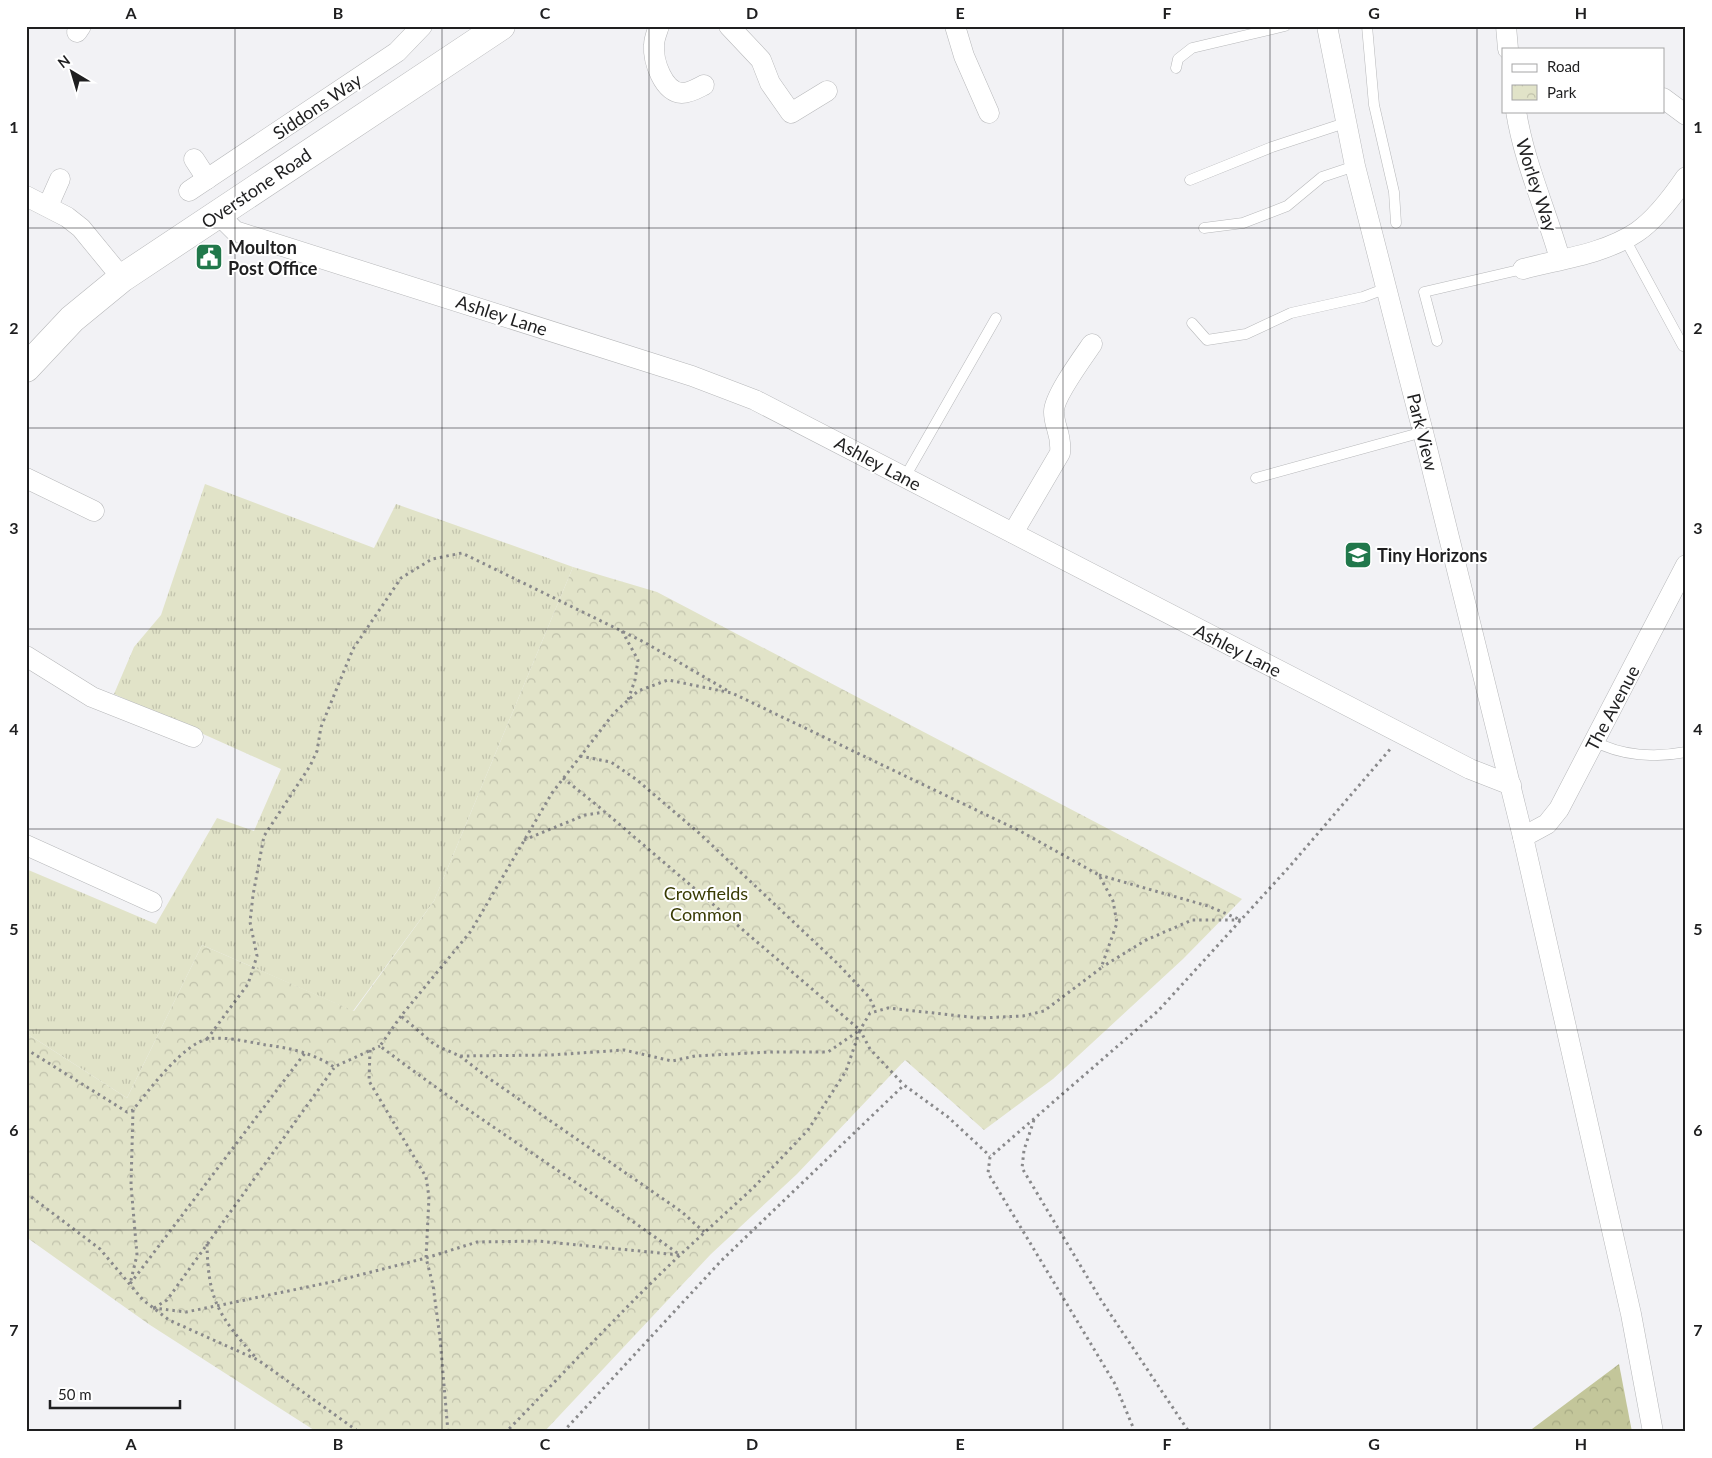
<svg xmlns="http://www.w3.org/2000/svg" width="1712" height="1458" viewBox="0 0 1712 1458" font-family="Lato,sans-serif">
<style>
.grass{fill:url(#grass-tufts)}
.forest{fill:url(#forest-crowns)}
.park{fill:url(#park-crowns)}
.lines{fill:none;stroke-linecap:round;stroke-linejoin:round}
.lane-casing{stroke:#b7b8ba;stroke-width:11}
.street-casing{stroke:#b7b8ba;stroke-width:21}
.secondary-casing{stroke:#b7b8ba;stroke-width:29}
.path{stroke:#89898b;stroke-width:3;stroke-dasharray:2.5 4;stroke-linecap:butt}
.lane{stroke:#fff;stroke-width:10}
.street{stroke:#fff;stroke-width:20}
.secondary{stroke:#fff;stroke-width:28}
.grid{fill:none;stroke:#1f1f20;stroke-width:1;stroke-opacity:0.55}
.labels{text-anchor:middle;dominant-baseline:central;stroke-width:4;stroke-linejoin:round;paint-order:stroke}
.street-label{font-size:18px;fill:#1f1f20;stroke:#fff}
.poi-label{font-size:18px;font-weight:bold;fill:#1f1f20;stroke:#fff;text-anchor:start}
.park-label{font-size:18px;fill:#393b04;stroke:#fff}
.neatline{fill:none;stroke:#1f1f20;stroke-width:2}
.grid-label{font-size:16px;text-anchor:middle;font-weight:bold;fill:#1f1f20}
</style>
<defs>
<pattern id="grass-tufts" width="24" height="20" patternUnits="userSpaceOnUse" patternTransform="scale(1.25)"><rect width="24" height="20" fill="#e1e3c8"/><path d="M3 7l-1-3M5 7V3M7 7l1-3M15 17l-1-3M17 17v-4M19 17l1-3" fill="none" stroke="#c1c2ac"/></pattern>
<pattern id="forest-crowns" width="20" height="18" patternUnits="userSpaceOnUse" patternTransform="scale(1.25)"><rect width="20" height="18" fill="#c3c69a"/><path d="M2 6a3 3 0 1 1 6 0M12 15a3 3 0 1 1 6 0" fill="none" stroke="#a7aa84"/></pattern>
<pattern id="park-crowns" width="20" height="18" patternUnits="userSpaceOnUse" patternTransform="scale(1.25)"><rect width="20" height="18" fill="#e1e3c8"/><path d="M2 6a3 3 0 1 1 6 0M12 15a3 3 0 1 1 6 0" fill="none" stroke="#c1c2ac"/></pattern>
</defs>
<rect width="100%" height="100%" fill="#f2f2f5"/>
<polygon class="grass" points="205,484 374,548 396,504 573,567 434,901 353,1011 202,945 127,1098 26,1033 26,869 156,924 217,818 254,831 281,769 114,694 134,647 161,615"/>
<polygon class="forest" points="1619,1364 1632,1432 1528,1432"/>
<polygon class="park" points="573,567 657,592 1242,899 1183,959 1053,1079 984,1130 905,1060 797,1174 711,1254 544,1432 317,1432 150,1325 26,1237 26,1033 127,1098 202,945 354,1011 434,901"/>
<g class="lines">
<g class="lane-casing">
<g id="lane">
<polyline points="1367,26 1374,105 1394,192 1396,223"/>
<polyline points="1176,68 1178,59 1192,48 1285,26"/>
<polyline points="1190,180 1272,147 1345,123"/>
<polyline points="1204,228 1243,223 1287,206 1322,177 1355,166"/>
<polyline points="1625,239 1683,346"/>
<polyline points="1192,323 1207,340 1246,334 1291,313 1363,297 1387,288"/>
<polyline points="1437,341 1424,292 1523,269"/>
<polyline points="905,477 996,318"/>
<polyline points="1256,478 1423,432"/>
<path d="M1594 741C1621 756 1655 758 1686 752"/>
</g>
</g>
<g class="street-casing">
<g id="street">
<path d="M659 26C657 32 654 39 654 45 653 61 663 92 682 93 690 93 698 88 704 85"/>
<polyline points="729,26 761,60 770,83 791,113 827,91"/>
<polyline points="955,26 964,56 989,113"/>
<polyline points="1327,26 1355,166 1423,432 1523,837 1631,1314 1653,1432"/>
<polyline points="1506,26 1508,49"/>
<polyline points="77,32 81,26"/>
<polyline points="1663,98 1686,115"/>
<path d="M1516 111C1524 162 1546 210 1560 259"/>
<polyline points="194,159 207,179"/>
<polyline points="189,191 397,52 422,26"/>
<polyline points="26,196 67,217 81,228 122,278"/>
<polyline points="48,206 60,179"/>
<polyline points="218,214 235,231 692,376 755,400 1470,769 1511,785"/>
<path d="M1523 269C1561 259 1604 254 1637 232 1656 219 1673 196 1686 177"/>
<polyline points="26,478 94,511"/>
<path d="M1013 533 1060 453C1062 433 1054 428 1054 412 1053 398 1083 357 1092 344"/>
<polyline points="26,656 92,697 193,737"/>
<polyline points="1523,837 1547,824 1559,809 1686,565"/>
<polyline points="26,845 152,902"/>
</g>
</g>
<g class="secondary-casing">
<polyline id="secondary" points="26,368 72,319 122,278 501,26"/>
</g>
<g class="path">
<polyline points="622,631 638,660 635,680 628,700"/>
<polyline points="580,756 611,762 637,780 699,833 837,963 869,997 876,1011"/>
<polyline points="563,778 604,811"/>
<polyline points="524,840 585,815 605,812 860,1030"/>
<polyline points="1099,875 1208,906 1241,920 1192,920 1146,940 1102,967"/>
<path d="M401 1016 380 1046C477 1120 581 1183 680 1255 620 1312 564 1373 506 1432"/>
<polyline points="207,1039 248,984 257,956 250,922 253,895 264,836 310,766 317,751 321,727 353,649 401,578 432,559 462,553 644,642 730,692"/>
<path d="M26 1049 127 1112 133 1110C148 1091 184 1043 208 1039 226 1036 248 1042 266 1045 290 1048 313 1053 334 1067L380 1046"/>
<polyline points="370,1050 369,1081 426,1177 429,1197 426,1258 433,1285 440,1338 448,1432"/>
<polyline points="460,1056 487,1077 682,1212 704,1232"/>
<polyline points="133,1110 131,1185 137,1255 130,1284 305,1053"/>
<polyline points="1034,1120 1024,1150 1022,1168 1101,1300 1189,1432"/>
<polyline points="26,1193 100,1249 143,1300 169,1320 258,1360 359,1432"/>
<path d="M207 1244C208 1301 219 1316 256 1358"/>
<polyline points="153,1308 186,1312 216,1306 336,1281 426,1258 477,1242 538,1241 680,1255 753,1188 808,1130 846,1071 860,1030 828,1052 769,1052 695,1056 672,1061 624,1050 551,1055 460,1056 435,1045 401,1016 471,931 552,793 614,713 638,691 668,680 732,693 1020,831 1099,875 1113,901 1117,923 1101,968 1044,1011 1023,1016 979,1018 888,1008 870,1013 860,1030 870,1049 904,1085"/>
<polyline points="154,1308 167,1300 334,1068"/>
<polyline points="563,1432 721,1261 904,1085 948,1117 990,1156"/>
<polyline points="1135,1432 1115,1384 988,1173 990,1157 1158,1011 1290,866 1392,747"/>
</g>
<use href="#lane" class="lane"/>
<use href="#street" class="street"/>
<use href="#secondary" class="secondary"/>
</g>
<path class="grid" d="M235 26V1432M442 26V1432M649 26V1432M856 26V1432M1063 26V1432M1270 26V1432M1477 26V1432M26 228H1686M26 428H1686M26 629H1686M26 829H1686M26 1030H1686M26 1230H1686"/>
<defs>
<g id="civic-square" transform="scale(1.4375)"><rect x="-9" y="-9" width="18" height="18" rx="4" fill="#21784b" stroke="#fff"/><path d="M-.6-6.5H3V-4.5H.6V-3L4-1V1h2V6H-6V1h2V-1L-.6-3ZM-1.2 2.5V6h2.4V2.5Z" fill="#fff"/></g>
<g id="school-square" transform="scale(1.4375)"><rect x="-9" y="-9" width="18" height="18" rx="4" fill="#21784b" stroke="#fff"/><path d="M0-5L7-2L0 1L-7-2ZM-4 1L0 2.5L4 1V4Q0 6-4 4Z" fill="#fff"/></g>
</defs>
<g fill-rule="evenodd">
<use href="#civic-square" x="209" y="257"/>
<use href="#school-square" x="1358" y="555"/>
</g>
<g class="labels">
<g class="street-label">
<text transform="translate(317 106) rotate(-34)">Siddons Way</text>
<text transform="translate(1537 185) rotate(72)">Worley Way</text>
<text transform="translate(256 188) rotate(-34)">Overstone Road</text>
<text transform="translate(502 315) rotate(18)">Ashley Lane</text>
<text transform="translate(1423 432) rotate(76)">Park View</text>
<text transform="translate(878 463) rotate(28)">Ashley Lane</text>
<text transform="translate(1238 650) rotate(27)">Ashley Lane</text>
<text transform="translate(1612 708) rotate(-62)">The Avenue</text>
</g>
<g class="poi-label">
<text x="228" y="247">Moulton<tspan x="228" dy="21">Post Office</tspan></text>
<text x="1377" y="555">Tiny Horizons</text>
</g>
<g class="park-label">
<text x="706" y="893">Crowfields<tspan x="706" dy="21">Common</tspan></text>
</g>
</g>
<rect width="1712" height="1458" fill="none" stroke="#ffffff" stroke-width="55"/>
<rect x="1502" y="48" width="162" height="65" fill="#ffffff" stroke="#a5a5a6"/>
<rect x="1512" y="64" width="25" height="8" fill="#ffffff" stroke="#a5a5a6"/>
<text x="1547" y="72" font-size="15" fill="#1f1f20">Road</text>
<rect x="1512" y="85" width="25" height="15" fill="url(#park-crowns)" stroke="#a5a5a6"/>
<text x="1547" y="98" font-size="15" fill="#1f1f20">Park</text>
<g transform="translate(72 72) rotate(322)" stroke="#ffffff" stroke-width="4" paint-order="stroke">
<path d="M0-4L9 19L0 12L-9 19Z" fill="#1f1f20"/>
<text y="-8" font-size="14" font-weight="bold" text-anchor="middle" fill="#1f1f20">N</text>
</g>
<path d="M50 1400v8h130v-8" fill="none" stroke="#1f1f20" stroke-width="2.5"/>
<text x="58" y="1400" font-size="15" fill="#1f1f20" stroke="#ffffff" stroke-width="4" paint-order="stroke">50 m</text>
<rect x="28" y="28" width="1656" height="1402" class="neatline"/>
<g class="grid-label">
<text x="131" y="19">A</text>
<text x="338" y="19">B</text>
<text x="545" y="19">C</text>
<text x="752" y="19">D</text>
<text x="960" y="19">E</text>
<text x="1167" y="19">F</text>
<text x="1374" y="19">G</text>
<text x="1581" y="19">H</text>
<text x="14" y="133">1</text>
<text x="1698" y="133">1</text>
<text x="14" y="334">2</text>
<text x="1698" y="334">2</text>
<text x="14" y="534">3</text>
<text x="1698" y="534">3</text>
<text x="14" y="735">4</text>
<text x="1698" y="735">4</text>
<text x="14" y="935">5</text>
<text x="1698" y="935">5</text>
<text x="14" y="1136">6</text>
<text x="1698" y="1136">6</text>
<text x="14" y="1336">7</text>
<text x="1698" y="1336">7</text>
<text x="131" y="1450">A</text>
<text x="338" y="1450">B</text>
<text x="545" y="1450">C</text>
<text x="752" y="1450">D</text>
<text x="960" y="1450">E</text>
<text x="1167" y="1450">F</text>
<text x="1374" y="1450">G</text>
<text x="1581" y="1450">H</text>
</g>
</svg>
